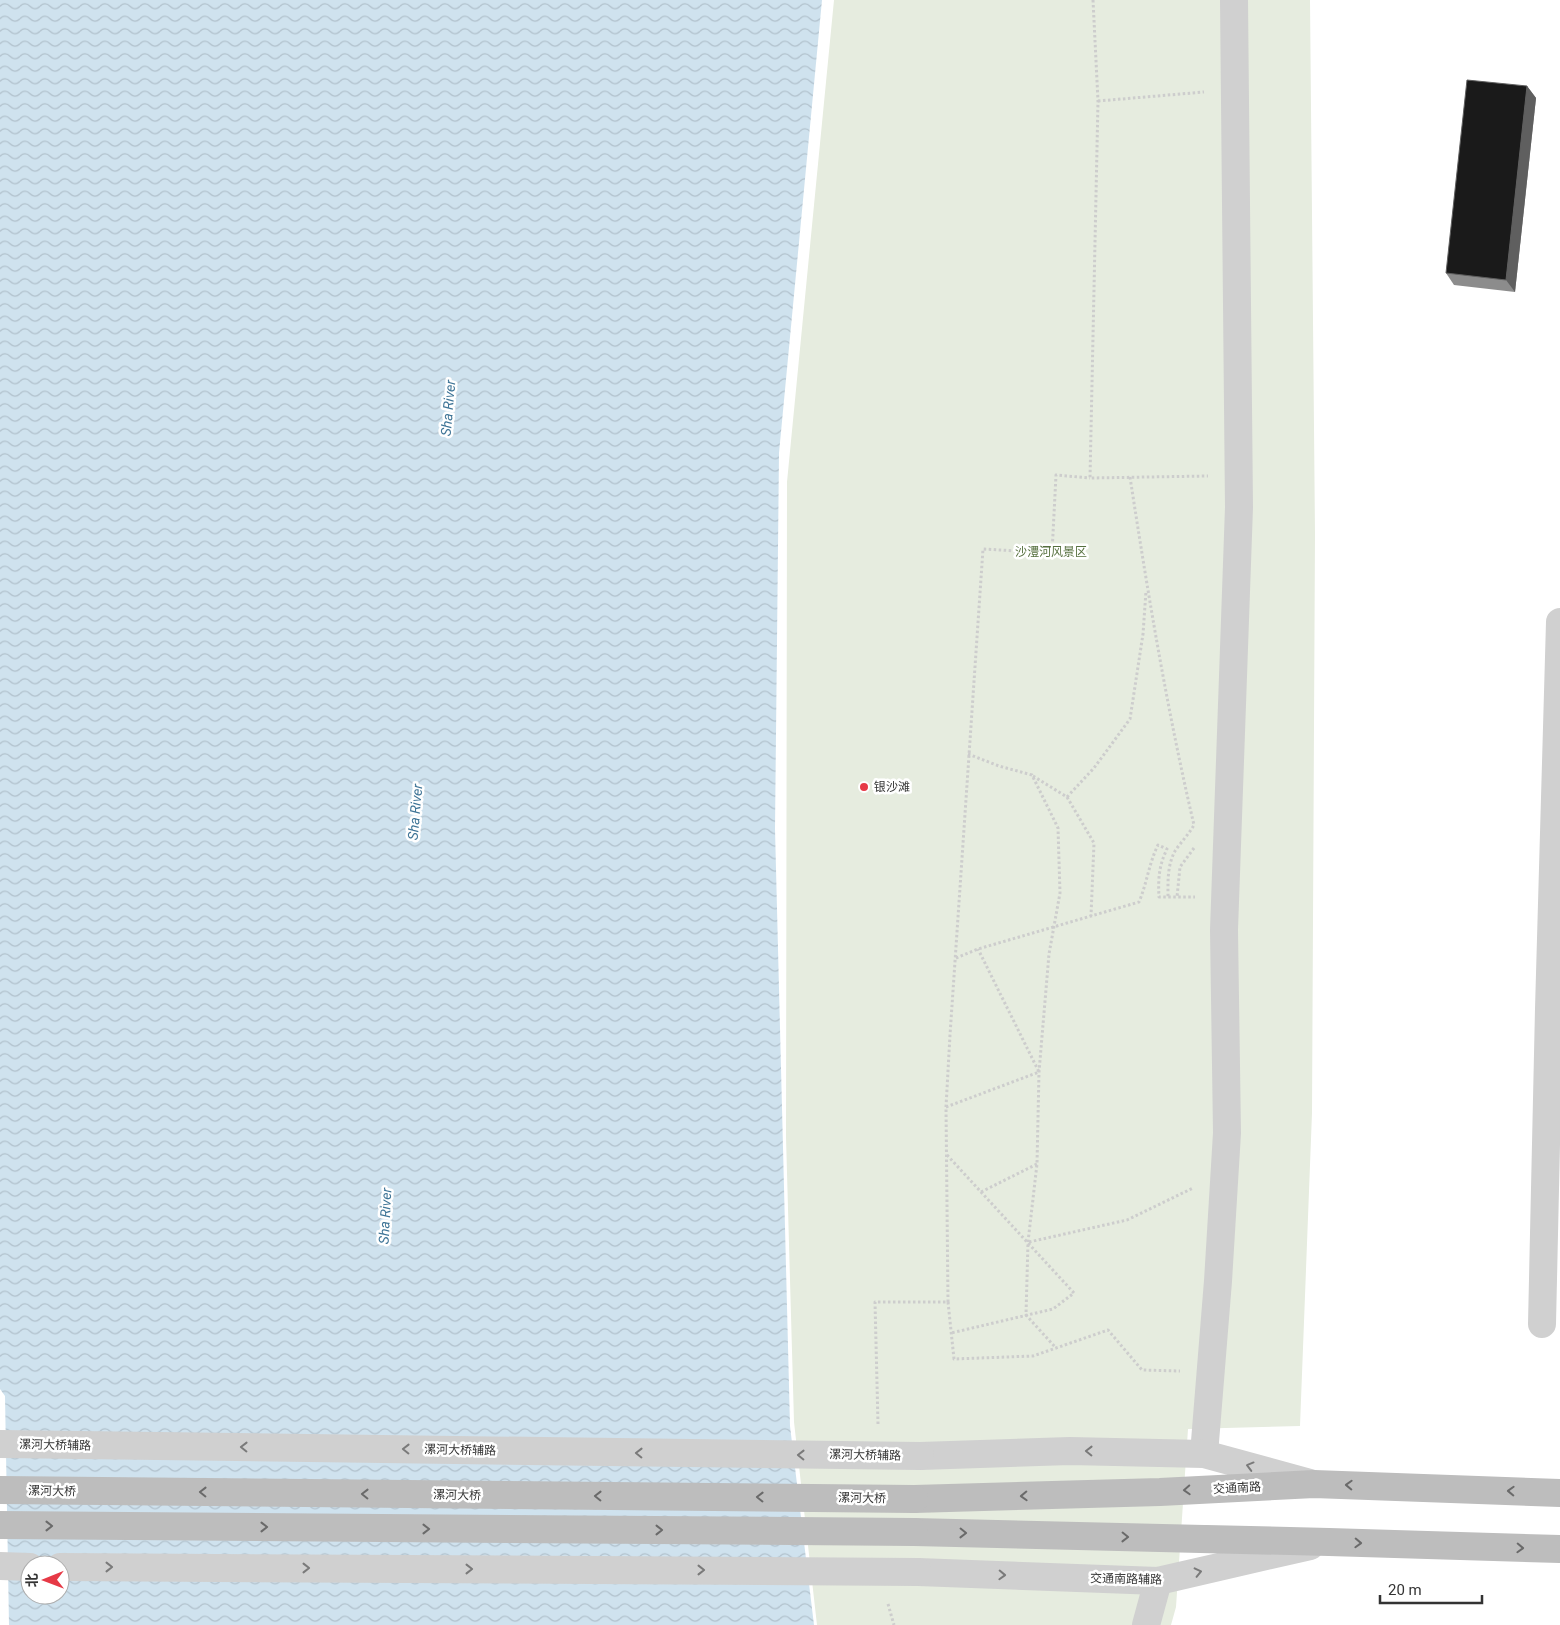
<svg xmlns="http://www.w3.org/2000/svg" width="1560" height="1625" viewBox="0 0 1560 1625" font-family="Roboto,'Noto Sans SC',sans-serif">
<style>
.green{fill:#e6ecdf}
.water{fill:url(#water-waves);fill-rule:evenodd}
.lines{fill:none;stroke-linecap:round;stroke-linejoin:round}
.path{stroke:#cdcdcd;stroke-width:3;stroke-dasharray:2.5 2.5;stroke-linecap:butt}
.minor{stroke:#d0d0d0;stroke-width:28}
.secondary{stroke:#bdbdbd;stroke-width:28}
.minor-bridge{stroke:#d0d0d0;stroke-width:28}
.secondary-bridge{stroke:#bdbdbd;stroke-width:28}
.wall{fill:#8c8c8c}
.shaded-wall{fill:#5f5f5f}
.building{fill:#1a1a1a;stroke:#5f5f5f}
.oneway{stroke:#7a7a7a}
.oneway2{stroke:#6a6a6a}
.poi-dot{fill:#e63946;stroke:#fff;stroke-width:2}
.labels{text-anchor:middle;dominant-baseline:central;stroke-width:5;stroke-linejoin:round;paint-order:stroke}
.park-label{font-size:12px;fill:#56703f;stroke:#fff}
.poi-label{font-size:12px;fill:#333;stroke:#fff;text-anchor:start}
.street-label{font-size:12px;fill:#333;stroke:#fff}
.water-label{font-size:14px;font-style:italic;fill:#3f7597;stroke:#fff}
</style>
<defs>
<pattern id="water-waves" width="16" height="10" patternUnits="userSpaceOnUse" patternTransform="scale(1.25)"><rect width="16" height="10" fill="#cfe2ee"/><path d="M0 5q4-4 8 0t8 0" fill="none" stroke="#b2c2cd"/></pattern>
</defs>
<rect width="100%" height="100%" fill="#fff"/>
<polygon class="green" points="834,0 1310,0 1315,534 1312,1113 1300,1426 1188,1429 1176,1607 1171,1625 817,1625 794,1422 786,1137 787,482"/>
<path class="water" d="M0 0H822L779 453 775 829 790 1426 814 1625H9L5 1396 0 1389ZM30 1565H60V1595H30Z"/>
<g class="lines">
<g class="path">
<polyline points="1093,0 1098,101 1090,478 1208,476"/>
<polyline points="1098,101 1204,92"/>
<path d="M1130 477C1148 594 1167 710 1194 825 1189 834 1181 842 1175 851 1167 866 1168 882 1168 898"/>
<polyline points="968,754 999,766 1032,775 1058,828 1060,893 1049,954 1039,1072 1037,1164 1028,1242 1026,1315 1056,1348"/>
<polyline points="1033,776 1067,797 1094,843 1091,916"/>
<polyline points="1067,797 1094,768 1130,719 1143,634 1146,591"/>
<polyline points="1194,848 1180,867 1177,897 1195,897"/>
<path d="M956 958 978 949 1139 902C1147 883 1149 863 1158 845L1167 849C1159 865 1158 879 1159 897H1177"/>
<polyline points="946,1107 1039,1072 978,949"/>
<polyline points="947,1155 1074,1293 1053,1309 951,1333"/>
<polyline points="981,1192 1037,1164"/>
<polyline points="1029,1242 1127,1220 1193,1188"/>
<polyline points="948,1302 954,1359 1033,1356 1108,1330 1142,1370 1180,1371"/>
<polyline points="878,1424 875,1302 948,1302 946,1107 950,1035 983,549 1052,553 1056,475 1090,478"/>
<polyline points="888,1604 894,1625"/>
</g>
<g class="minor">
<polyline points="1542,1324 1549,1009 1560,622"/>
<polyline points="1204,1454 1218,1281 1227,1133 1224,930 1239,507 1234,0"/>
<polyline points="920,1456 1070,1451 1204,1454 1310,1483"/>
<polyline points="0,1566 30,1567"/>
<polyline points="918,1572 1158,1581 1310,1546"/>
<polyline points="1146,1625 1158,1581"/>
</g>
<g class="secondary">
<polyline points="914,1499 1160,1492 1314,1484 1560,1493"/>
<polyline points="914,1532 1329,1542 1560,1549"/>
</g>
<g class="minor-bridge">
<polyline points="0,1444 920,1456"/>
<polyline points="60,1567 918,1572"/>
</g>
<g class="secondary-bridge">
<polyline points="0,1490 914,1499"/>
<polyline points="0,1525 914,1532"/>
</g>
</g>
<polygon class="wall" points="1527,86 1536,98 1515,292 1454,285 1446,273"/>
<polygon class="shaded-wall" points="1527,86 1536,98 1515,292 1506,280"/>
<polygon class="building" points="1467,80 1527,86 1506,280 1446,273"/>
<defs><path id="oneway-chevron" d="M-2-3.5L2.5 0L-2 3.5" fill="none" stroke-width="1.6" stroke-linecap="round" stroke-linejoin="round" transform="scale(1.25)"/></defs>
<g class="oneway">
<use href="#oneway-chevron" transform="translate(244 1447) rotate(-179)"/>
<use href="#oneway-chevron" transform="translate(406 1449) rotate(-179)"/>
<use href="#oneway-chevron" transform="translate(1089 1451) rotate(-179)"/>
<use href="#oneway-chevron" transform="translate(639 1453) rotate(-179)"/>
<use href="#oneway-chevron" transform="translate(801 1455) rotate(-179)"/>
<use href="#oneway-chevron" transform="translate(1250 1466) rotate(-165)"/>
<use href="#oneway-chevron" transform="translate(109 1567)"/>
<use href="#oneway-chevron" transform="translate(306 1568)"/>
<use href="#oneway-chevron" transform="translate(469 1569)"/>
<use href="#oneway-chevron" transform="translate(701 1570)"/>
<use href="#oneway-chevron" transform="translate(1198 1572) rotate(-13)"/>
<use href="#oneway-chevron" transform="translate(1002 1575) rotate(2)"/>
</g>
<g class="oneway2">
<use href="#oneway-chevron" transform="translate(1349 1485) rotate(-178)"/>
<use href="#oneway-chevron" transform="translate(1187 1490) rotate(177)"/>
<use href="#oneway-chevron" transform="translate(1511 1491) rotate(-178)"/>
<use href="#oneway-chevron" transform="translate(203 1492) rotate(-179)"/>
<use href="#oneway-chevron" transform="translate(365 1494) rotate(-179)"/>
<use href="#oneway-chevron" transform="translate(598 1496) rotate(-179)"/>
<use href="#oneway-chevron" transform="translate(1024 1496) rotate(178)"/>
<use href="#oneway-chevron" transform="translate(760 1497) rotate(-179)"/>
<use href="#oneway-chevron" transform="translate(49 1526)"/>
<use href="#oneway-chevron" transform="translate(264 1527)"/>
<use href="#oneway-chevron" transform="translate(426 1529)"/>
<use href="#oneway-chevron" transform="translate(659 1530)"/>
<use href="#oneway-chevron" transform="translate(963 1533) rotate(1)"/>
<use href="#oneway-chevron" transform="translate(1125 1537) rotate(1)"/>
<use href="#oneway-chevron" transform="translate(1358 1543) rotate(2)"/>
<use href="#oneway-chevron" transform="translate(1520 1548) rotate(2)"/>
</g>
<circle class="poi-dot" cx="864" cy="787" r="5"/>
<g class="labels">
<g class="park-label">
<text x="1051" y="552">沙澧河风景区</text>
</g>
<g class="poi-label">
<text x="874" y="787">银沙滩</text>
</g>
<g class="street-label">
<text transform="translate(55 1445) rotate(1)">漯河大桥辅路</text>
<text transform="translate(460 1450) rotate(1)">漯河大桥辅路</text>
<text transform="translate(865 1455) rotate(1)">漯河大桥辅路</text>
<text transform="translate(1237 1488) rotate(-3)">交通南路</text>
<text transform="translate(52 1491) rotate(1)">漯河大桥</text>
<text transform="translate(457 1495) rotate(1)">漯河大桥</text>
<text transform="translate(862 1498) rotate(1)">漯河大桥</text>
<text transform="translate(1126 1579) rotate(1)">交通南路辅路</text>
</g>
<g class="water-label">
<text transform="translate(448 408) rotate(-85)">Sha River</text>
<text transform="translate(415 812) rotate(-85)">Sha River</text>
<text transform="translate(385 1216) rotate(-87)">Sha River</text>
</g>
</g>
<g transform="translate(45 1580) rotate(269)"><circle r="24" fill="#ffffff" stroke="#adadad"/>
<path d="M0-4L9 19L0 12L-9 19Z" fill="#e63946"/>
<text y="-8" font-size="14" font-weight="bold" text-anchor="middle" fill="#333333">北</text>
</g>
<path d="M1380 1595v8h102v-8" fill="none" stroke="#333333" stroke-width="2.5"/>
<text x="1388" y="1595" font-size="15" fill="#333333" stroke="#ffffff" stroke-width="4" paint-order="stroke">20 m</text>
</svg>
